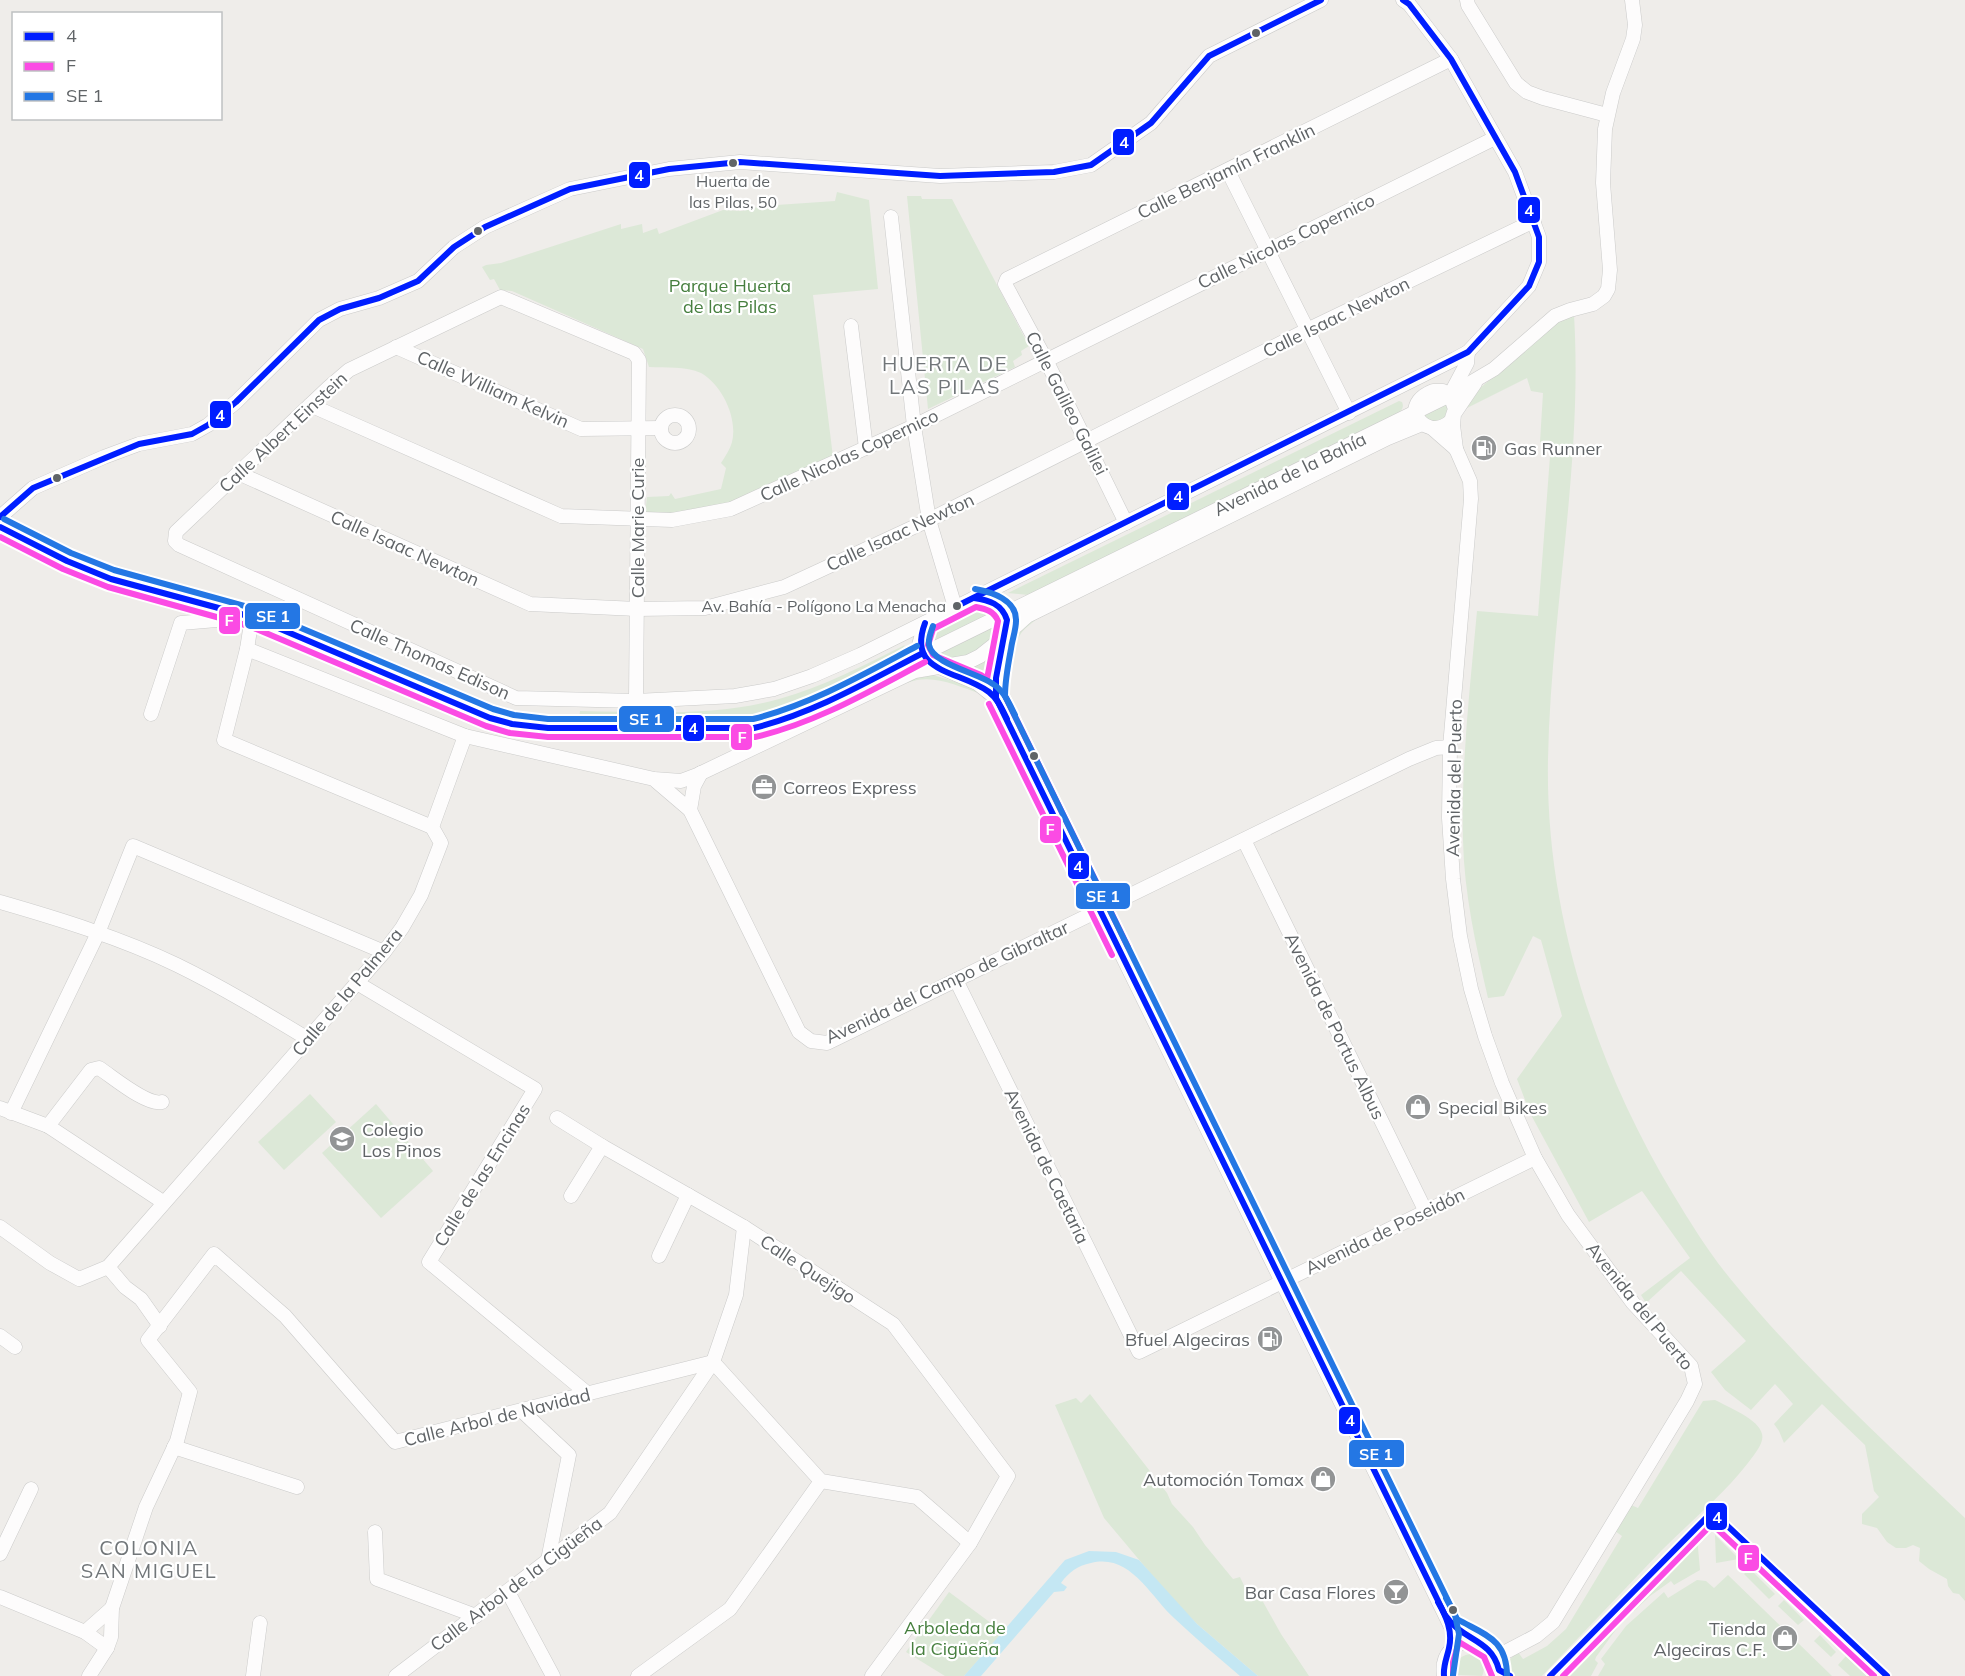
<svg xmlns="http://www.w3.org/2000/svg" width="1965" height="1676" viewBox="0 0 1965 1676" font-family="Mulish,sans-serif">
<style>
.green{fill:#dce8d7}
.water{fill:#c4e7f3}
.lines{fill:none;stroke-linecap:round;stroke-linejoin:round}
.minor-casing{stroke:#cbcbca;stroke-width:15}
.minor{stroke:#fdfcfc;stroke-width:14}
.bus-1-casing{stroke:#fff;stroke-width:10}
.bus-2-casing{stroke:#fff;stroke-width:10}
.bus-3-casing{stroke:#fff;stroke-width:10}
.bus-1{stroke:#001eff;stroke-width:6}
.bus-2{stroke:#fb4be4;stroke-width:6}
.bus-3{stroke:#2477e4;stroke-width:6}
.bus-dot{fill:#606467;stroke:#fff;stroke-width:2}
.labels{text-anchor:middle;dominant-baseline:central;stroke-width:4.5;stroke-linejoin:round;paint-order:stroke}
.bus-label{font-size:16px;fill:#606467;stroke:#fff}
.street-label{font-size:18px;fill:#606467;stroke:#fff}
.park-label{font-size:18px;fill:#467f3e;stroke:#fff}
.poi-label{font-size:18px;fill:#606467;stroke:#fff;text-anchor:start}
.neighbourhood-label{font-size:20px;letter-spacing:1.5px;fill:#717679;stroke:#fff}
.line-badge{stroke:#fff;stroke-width:2}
.badge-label{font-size:16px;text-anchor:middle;font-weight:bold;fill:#fff}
</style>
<rect width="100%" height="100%" fill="#efedea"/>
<g class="green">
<path d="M837 192 869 200 878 289 813 295 833 457 738 500 678 515 645 514 647 497 669 496 671 493 675 499 721 489 726 468 721 463C725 457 730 449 732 442 738 418 722 385 701 373 686 366 665 368 649 367L643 349 512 291 500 290 494 279 490 280 482 267 486 265 501 263 621 224V229L642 224 643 233 657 228 659 234 723 210 742 211 761 206 835 201Z"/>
<polygon points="907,196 921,196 922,199 952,199 1029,346 1021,351 1022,355 1013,361 1015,367 928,409"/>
<path d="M1574 315C1583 463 1551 611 1548 759 1545 912 1595 1064 1673 1194 1693 1227 1713 1259 1738 1288 1807 1371 1887 1444 1965 1518V1601L1959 1594 1953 1593 1948 1586 1947 1579 1929 1569 1919 1561 1920 1548 1913 1545 1906 1548H1896L1887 1542 1877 1528 1862 1524V1514L1879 1497 1874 1491 1865 1445 1822 1404 1784 1443 1779 1431 1774 1424 1793 1404 1775 1384 1751 1410 1725 1390 1711 1372 1746 1341 1681 1271 1646 1303 1641 1295 1690 1258 1642 1191 1589 1222 1530 1113 1517 1079 1562 1016 1541 940 1533 936 1504 996 1488 998C1476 946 1464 893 1463 840 1461 763 1470 687 1477 611L1538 616 1551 443 1540 442 1543 393 1531 391 1527 378 1467 408 1480 388 1563 318Z"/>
<path d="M1399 401 1402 402C1405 409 1400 412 1394 416L1029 595 1008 593Z"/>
<path d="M1449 401C1452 412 1444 420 1435 424L1419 418Z"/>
<path d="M970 608H985L987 613 984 618 935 641 932 639C931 621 956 612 970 608Z"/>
<path d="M1035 616 1037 619C1032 623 1026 627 1022 632 1015 642 1001 677 1004 690L1000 691C1003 673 1005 652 1015 636 1020 628 1029 622 1035 616Z"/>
<path d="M995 626 996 632C986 646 956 669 940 656L941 651Z"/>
<path d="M905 645 895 659 885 667 779 717 732 725H578L580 711C646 712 715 717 779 699 823 687 864 665 905 645Z"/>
<path d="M994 650C990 670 982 677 962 671L959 667Z"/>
<path d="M933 675 979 689 988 697 984 699 981 694C956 686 933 673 907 683L905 680Z"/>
<polygon points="310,1094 336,1122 284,1170 258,1142"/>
<polygon points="376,1104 433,1171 381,1218 322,1153"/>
<polygon points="1090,1394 1167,1493 1172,1504 1193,1527 1205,1545 1233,1579 1240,1577 1248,1594 1257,1591 1281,1634 1309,1676 1258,1676 1197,1624 1172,1599 1104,1518 1055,1405 1076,1398 1081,1403"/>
<path d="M1715 1400C1728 1407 1759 1419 1762 1434 1764 1441 1758 1449 1754 1455 1729 1490 1693 1519 1662 1550 1622 1592 1582 1634 1542 1676H1513L1509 1669 1508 1661 1518 1652 1523 1659 1547 1646 1566 1629 1622 1536 1615 1531 1631 1505 1638 1508 1703 1401Z"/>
<polygon points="1715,1535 1739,1559 1716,1563"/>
<polygon points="1697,1537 1700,1570 1674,1585 1671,1581 1650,1596 1634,1611 1626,1609"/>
<polygon points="1750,1569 1775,1594 1769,1599 1744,1574"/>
<polygon points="1728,1575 1832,1676 1598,1676 1605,1664 1601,1659 1626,1626 1664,1592 1668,1598 1697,1580 1706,1581 1714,1588"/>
<polygon points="949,1592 1003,1632 964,1676 945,1676 906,1652"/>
<polygon points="1784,1600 1804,1620 1798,1625 1778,1606"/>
<polygon points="1619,1618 1620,1624 1596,1657 1595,1660 1598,1663 1591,1676 1564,1676"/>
<polygon points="1820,1635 1836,1652 1831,1657 1814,1641"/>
<path d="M1470 1654C1482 1656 1487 1665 1482 1676L1457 1675C1453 1664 1458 1656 1470 1654Z"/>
<polygon points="1846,1656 1867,1676 1850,1676 1838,1665"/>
</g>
<path class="water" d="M1089 1551 1116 1552 1139 1560 1197 1624 1258 1676H1240C1218 1657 1195 1638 1174 1618 1150 1596 1130 1553 1091 1563 1077 1566 1069 1572 1061 1583L1067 1587 1064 1591 1054 1592 981 1676H964L1065 1560Z"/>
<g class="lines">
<g class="minor-casing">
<g id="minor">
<polyline points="1467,0 1468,5 1516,83 1527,92 1543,98 1607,115"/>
<polyline points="1228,171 1349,413"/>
<polyline points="891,217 914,426 929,520 955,607"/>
<polyline points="851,326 866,448"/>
<polyline points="396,347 581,429 661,428"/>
<polyline points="1475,383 1454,414 1453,425 1456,449 1470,481 1471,499 1450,747 1449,818 1453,879 1460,936 1471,989 1485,1036 1502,1083 1535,1158 1568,1215 1633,1303 1691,1366 1695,1384 1687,1401 1553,1622 1536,1636 1496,1657"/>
<path d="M1433 391H1443L1450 395 1455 409 1451 421C1438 433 1422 429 1415 413 1415 401 1423 395 1433 391Z"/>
<polyline points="1450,395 1467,363 1468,352"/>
<polyline points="310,405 561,516 672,520 731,509 914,426 1495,138"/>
<circle cx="675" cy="429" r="14"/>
<polyline points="1432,428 1456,449"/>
<polyline points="238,473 530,604 637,609 705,608 784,587 929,520 1307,330 1534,221"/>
<polyline points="0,517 33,488 104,457 139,444 192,434 208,425 236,402 319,320 340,309 379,298 418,281 454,247 485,227 570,189 669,169 740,162 940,176 1054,172 1091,165 1151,123 1209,56 1321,0"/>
<polyline points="1126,523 1046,360 1005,284 1007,279 1451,59"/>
<path d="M0 527 67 561 111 579 252 617 490 718 512 724 548 728 732 729C759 727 782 721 807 711L1450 395 1494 369 1555 316 1570 310 1593 304 1604 296 1608 289 1610 270 1603 183 1605 129 1613 93 1633 39 1635 25 1632 0"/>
<path d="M974 598C988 600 1004 604 1007 620L996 678V698L1450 1625 1476 1641"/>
<polyline points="925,623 919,645 921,654 928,662 977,683 996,698"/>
<polyline points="636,701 639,360 634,353 501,297 349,370 328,388 176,532 175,541 179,545 516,698 636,701 735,696 774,689 812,676 860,655 1455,359 1468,352 1529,286 1539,262 1539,237 1515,172 1451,59 1409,4 1403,0"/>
<polyline points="151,714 181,623 252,617 247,649 224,740 432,827"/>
<polyline points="465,736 654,779 681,781 697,775 915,671 968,662 980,656 1004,637 1027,616 1388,438 1422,424"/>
<polyline points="656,781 690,810 799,1032 811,1041 827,1043 1409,759 1436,748 1450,747"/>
<polyline points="690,810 694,786 701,773"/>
<polyline points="1244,840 1426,1212"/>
<path d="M0 902C59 919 121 938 177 965 222 987 265 1013 308 1039"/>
<polyline points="956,980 1139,1352 1535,1158"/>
<polyline points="357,983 535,1089 429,1262 588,1394"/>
<polyline points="0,1108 48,1126 163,1202"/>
<polyline points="11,1113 98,933 133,846 384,952"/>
<polyline points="557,1118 602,1146 744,1227 893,1324 1008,1476 970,1543 872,1676"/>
<path d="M48 1126 91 1070 99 1068C113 1077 147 1106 162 1102"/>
<polyline points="571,1196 602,1146"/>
<polyline points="0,1227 50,1263 79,1279 108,1267 384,952 402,928 421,895 441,843 432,827 465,736 247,649"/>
<polyline points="659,1256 688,1195"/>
<polyline points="108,1267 125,1287 141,1299 160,1326"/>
<polyline points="0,1336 15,1347"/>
<polyline points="713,1362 821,1481 917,1497 970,1543"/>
<polyline points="522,1411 569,1455 548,1560"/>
<polyline points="174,1447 297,1487"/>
<polyline points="375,1532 377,1579 476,1616"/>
<polyline points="0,1554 31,1489"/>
<polyline points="508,1592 553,1676"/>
<polyline points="0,1597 85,1632"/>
<polyline points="107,1648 85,1632 112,1608"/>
<polyline points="89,1676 107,1648 111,1637 112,1608 146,1507 177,1441 190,1392 148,1340 214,1254 285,1316 395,1442 713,1362"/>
<polyline points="253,1676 260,1623"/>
<polyline points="396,1676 610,1513 713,1362 736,1295 744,1227"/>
<polyline points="638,1676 730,1609 821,1481"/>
<path d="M1444 1676C1437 1630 1506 1631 1498 1676"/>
</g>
</g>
<use href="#minor" class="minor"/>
<g class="bus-1-casing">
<g id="bus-1">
<polyline points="0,517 33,488 139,444 192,434 208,425 236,402 319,320 340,309 379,298 418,281 454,247 485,227 570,189 669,169 740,162 940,176 1054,172 1091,165 1151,123 1209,56 1321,0"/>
<path d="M0 527 67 561 111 579 252 617 490 718 512 724 548 728H754C814 713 867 682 921 654"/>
<path d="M974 598C989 600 1002 604 1007 620L996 678V698L1445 1615C1462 1641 1491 1638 1499 1670L1510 1676"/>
<polyline points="957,606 1468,352 1529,286 1539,262 1539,237 1515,172 1451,59 1409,4 1403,0"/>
<path d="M925 623C906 674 960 670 989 692 998 699 1002 709 1007 719"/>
<path d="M1438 1602C1446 1616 1453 1631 1449 1648 1447 1658 1443 1665 1444 1676"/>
<polyline points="1550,1676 1708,1516 1718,1517 1887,1676"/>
</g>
</g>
<g class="bus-2-casing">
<g id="bus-2">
<path d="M0 537 63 569 108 587 249 626 486 726 510 733 548 737H755C816 723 870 691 925 662"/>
<path d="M976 607C986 609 994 611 998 621L987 679 981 675 933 655 928 645 933 629Z"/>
<polyline points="1005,696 1128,947"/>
<polyline points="989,704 1112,955"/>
<polyline points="1453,1676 1453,1662 1459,1642 1484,1657 1492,1676"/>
<polyline points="1563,1676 1712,1524 1874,1676"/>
</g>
</g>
<g class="bus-3-casing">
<g id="bus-3">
<path d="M4 519 71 553 114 570 256 609 493 709 514 715 548 719H753C812 704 864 674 917 646"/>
<path d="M975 589C992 592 1017 600 1016 621 1016 630 1012 640 1011 649 1008 665 1005 680 1005 696L1457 1619C1485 1635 1507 1639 1507 1676"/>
<path d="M933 626C931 632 928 638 929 645 932 664 978 673 993 684 1004 691 1009 703 1015 715"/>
<polyline points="1446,1598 1455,1615 1459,1634 1453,1675"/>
</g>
</g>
<use href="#bus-1" class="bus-1"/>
<use href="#bus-2" class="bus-2"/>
<use href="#bus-3" class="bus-3"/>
</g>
<defs>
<g id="fuel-disc" transform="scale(1.35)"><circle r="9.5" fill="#929495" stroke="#fff"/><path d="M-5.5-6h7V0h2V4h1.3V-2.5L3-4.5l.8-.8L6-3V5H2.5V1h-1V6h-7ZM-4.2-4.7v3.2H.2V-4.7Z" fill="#fff"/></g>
<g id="office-disc" transform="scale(1.35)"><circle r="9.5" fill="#929495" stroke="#fff"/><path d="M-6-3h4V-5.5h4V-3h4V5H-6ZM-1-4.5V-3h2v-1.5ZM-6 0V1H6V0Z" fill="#fff"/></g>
<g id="shop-disc" transform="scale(1.35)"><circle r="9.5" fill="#929495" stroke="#fff"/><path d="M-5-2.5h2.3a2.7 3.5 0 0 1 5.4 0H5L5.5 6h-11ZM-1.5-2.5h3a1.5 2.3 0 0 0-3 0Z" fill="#fff"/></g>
<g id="school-disc" transform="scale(1.35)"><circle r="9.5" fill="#929495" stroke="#fff"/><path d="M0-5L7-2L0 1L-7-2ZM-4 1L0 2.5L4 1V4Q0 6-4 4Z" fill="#fff"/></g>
<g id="bar-disc" transform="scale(1.35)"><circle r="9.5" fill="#929495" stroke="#fff"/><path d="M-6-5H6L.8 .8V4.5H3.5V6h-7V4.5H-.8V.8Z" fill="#fff"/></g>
</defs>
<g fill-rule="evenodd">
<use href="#fuel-disc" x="1484" y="448"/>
<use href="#office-disc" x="764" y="787"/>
<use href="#shop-disc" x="1418" y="1107"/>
<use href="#school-disc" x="342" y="1139"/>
<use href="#fuel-disc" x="1270" y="1339"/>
<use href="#shop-disc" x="1323" y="1479"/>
<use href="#bar-disc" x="1396" y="1592"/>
<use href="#shop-disc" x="1785" y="1638"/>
</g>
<g class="bus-dot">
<circle cx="1256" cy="33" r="5"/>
<circle cx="733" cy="163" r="5"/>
<circle cx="478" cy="231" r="5"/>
<circle cx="57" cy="478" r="5"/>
<circle cx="957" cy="606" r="5"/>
<circle cx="1034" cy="756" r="5"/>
<circle cx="1453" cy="1610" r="5"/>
</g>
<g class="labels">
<g class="bus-label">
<text x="733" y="181">Huerta de<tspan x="733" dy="21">las Pilas, 50</tspan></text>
<text x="946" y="606" text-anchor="end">Av. Bahía - Polígono La Menacha</text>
</g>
<g class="street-label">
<text transform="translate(1226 171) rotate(-26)">Calle Benjamín Franklin</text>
<text transform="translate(1286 241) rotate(-26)">Calle Nicolas Copernico</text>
<text transform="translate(1336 317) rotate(-26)">Calle Isaac Newton</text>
<text transform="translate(493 389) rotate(24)">Calle William Kelvin</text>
<text transform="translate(1067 403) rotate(63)">Calle Galileo Galilei</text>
<text transform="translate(283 432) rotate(-43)">Calle Albert Einstein</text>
<text transform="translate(849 455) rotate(-25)">Calle Nicolas Copernico</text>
<text transform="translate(1290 474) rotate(-26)">Avenida de la Bahía</text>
<text transform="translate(637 528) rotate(-90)">Calle Marie Curie</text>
<text transform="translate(900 532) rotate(-25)">Calle Isaac Newton</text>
<text transform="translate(405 548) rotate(24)">Calle Isaac Newton</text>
<text transform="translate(430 659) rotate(24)">Calle Thomas Edison</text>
<text transform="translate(1454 778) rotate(-89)">Avenida del Puerto</text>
<text transform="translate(947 982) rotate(-25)">Avenida del Campo de Gibraltar</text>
<text transform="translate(347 992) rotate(-50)">Calle de la Palmera</text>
<text transform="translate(1335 1026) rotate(64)">Avenida de Portus Albus</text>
<text transform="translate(1047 1166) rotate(64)">Avenida de Caetaria</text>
<text transform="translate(482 1175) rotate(-58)">Calle de las Encinas</text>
<text transform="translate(1385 1231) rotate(-26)">Avenida de Poseidón</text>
<text transform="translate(808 1269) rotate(33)">Calle Quejigo</text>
<text transform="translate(1640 1306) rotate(51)">Avenida del Puerto</text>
<text transform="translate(497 1417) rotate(-14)">Calle Arbol de Navidad</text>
<text transform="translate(516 1584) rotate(-37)">Calle Arbol de la Cigüeña</text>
</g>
<g class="park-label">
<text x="730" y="285">Parque Huerta<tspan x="730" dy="21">de las Pilas</tspan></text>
<text x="955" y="1627">Arboleda de<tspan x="955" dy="21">la Cigüeña</tspan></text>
</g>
<g class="poi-label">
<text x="1504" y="448">Gas Runner</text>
<text x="783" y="787">Correos Express</text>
<text x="1438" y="1107">Special Bikes</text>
<text x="362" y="1129">Colegio<tspan x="362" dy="21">Los Pinos</tspan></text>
<text x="1250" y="1339" text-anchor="end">Bfuel Algeciras</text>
<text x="1304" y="1479" text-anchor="end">Automoción Tomax</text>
<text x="1376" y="1592" text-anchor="end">Bar Casa Flores</text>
<text x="1766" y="1628" text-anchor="end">Tienda<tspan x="1766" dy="21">Algeciras C.F.</tspan></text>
</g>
<g class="neighbourhood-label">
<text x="945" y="363">HUERTA DE<tspan x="945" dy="23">LAS PILAS</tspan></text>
<text x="149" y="1547">COLONIA<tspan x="149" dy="23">SAN MIGUEL</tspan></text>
</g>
</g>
<g class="line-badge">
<rect x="1112" y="128" width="23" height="28" rx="6" fill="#001eff"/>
<rect x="628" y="161" width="23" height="28" rx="6" fill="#001eff"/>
<rect x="1517" y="196" width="24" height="28" rx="6" fill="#001eff"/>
<rect x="209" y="400" width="23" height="29" rx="6" fill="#001eff"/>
<rect x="1166" y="482" width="24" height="29" rx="6" fill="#001eff"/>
<rect x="244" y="602" width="57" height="28" rx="6" fill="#2477e4"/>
<rect x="218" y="606" width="23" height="29" rx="6" fill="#fb4be4"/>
<rect x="618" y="705" width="57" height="28" rx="6" fill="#2477e4"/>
<rect x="682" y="714" width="23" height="28" rx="6" fill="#001eff"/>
<rect x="730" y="723" width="23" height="28" rx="6" fill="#fb4be4"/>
<rect x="1039" y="815" width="23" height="29" rx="6" fill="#fb4be4"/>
<rect x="1067" y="852" width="23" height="28" rx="6" fill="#001eff"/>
<rect x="1075" y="882" width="56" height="28" rx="6" fill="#2477e4"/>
<rect x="1338" y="1406" width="23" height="29" rx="6" fill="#001eff"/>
<rect x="1348" y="1439" width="57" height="29" rx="6" fill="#2477e4"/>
<rect x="1705" y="1502" width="23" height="29" rx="6" fill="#001eff"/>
<rect x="1737" y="1544" width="23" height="28" rx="6" fill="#fb4be4"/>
</g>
<g class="badge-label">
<text x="1124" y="148">4</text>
<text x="639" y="181">4</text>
<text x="1529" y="216">4</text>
<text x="220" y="421">4</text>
<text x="1178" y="502">4</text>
<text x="273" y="622">SE 1</text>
<text x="229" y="626">F</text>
<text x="646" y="725">SE 1</text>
<text x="693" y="734">4</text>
<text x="742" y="743">F</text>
<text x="1050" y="835">F</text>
<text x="1078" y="872">4</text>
<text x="1103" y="902">SE 1</text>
<text x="1350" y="1426">4</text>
<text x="1376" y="1460">SE 1</text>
<text x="1717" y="1523">4</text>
<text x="1748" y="1564">F</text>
</g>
<rect x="12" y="12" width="210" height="108" fill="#ffffff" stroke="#bfc1c2" stroke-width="1.5"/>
<rect x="24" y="32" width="30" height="9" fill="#001eff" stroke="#bfc1c2" stroke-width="1.5"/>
<text x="66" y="42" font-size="18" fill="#606467">4</text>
<rect x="24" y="62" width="30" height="9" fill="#fb4be4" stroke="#bfc1c2" stroke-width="1.5"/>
<text x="66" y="72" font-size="18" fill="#606467">F</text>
<rect x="24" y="92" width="30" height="9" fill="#2477e4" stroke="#bfc1c2" stroke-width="1.5"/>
<text x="66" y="102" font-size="18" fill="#606467">SE 1</text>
</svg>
